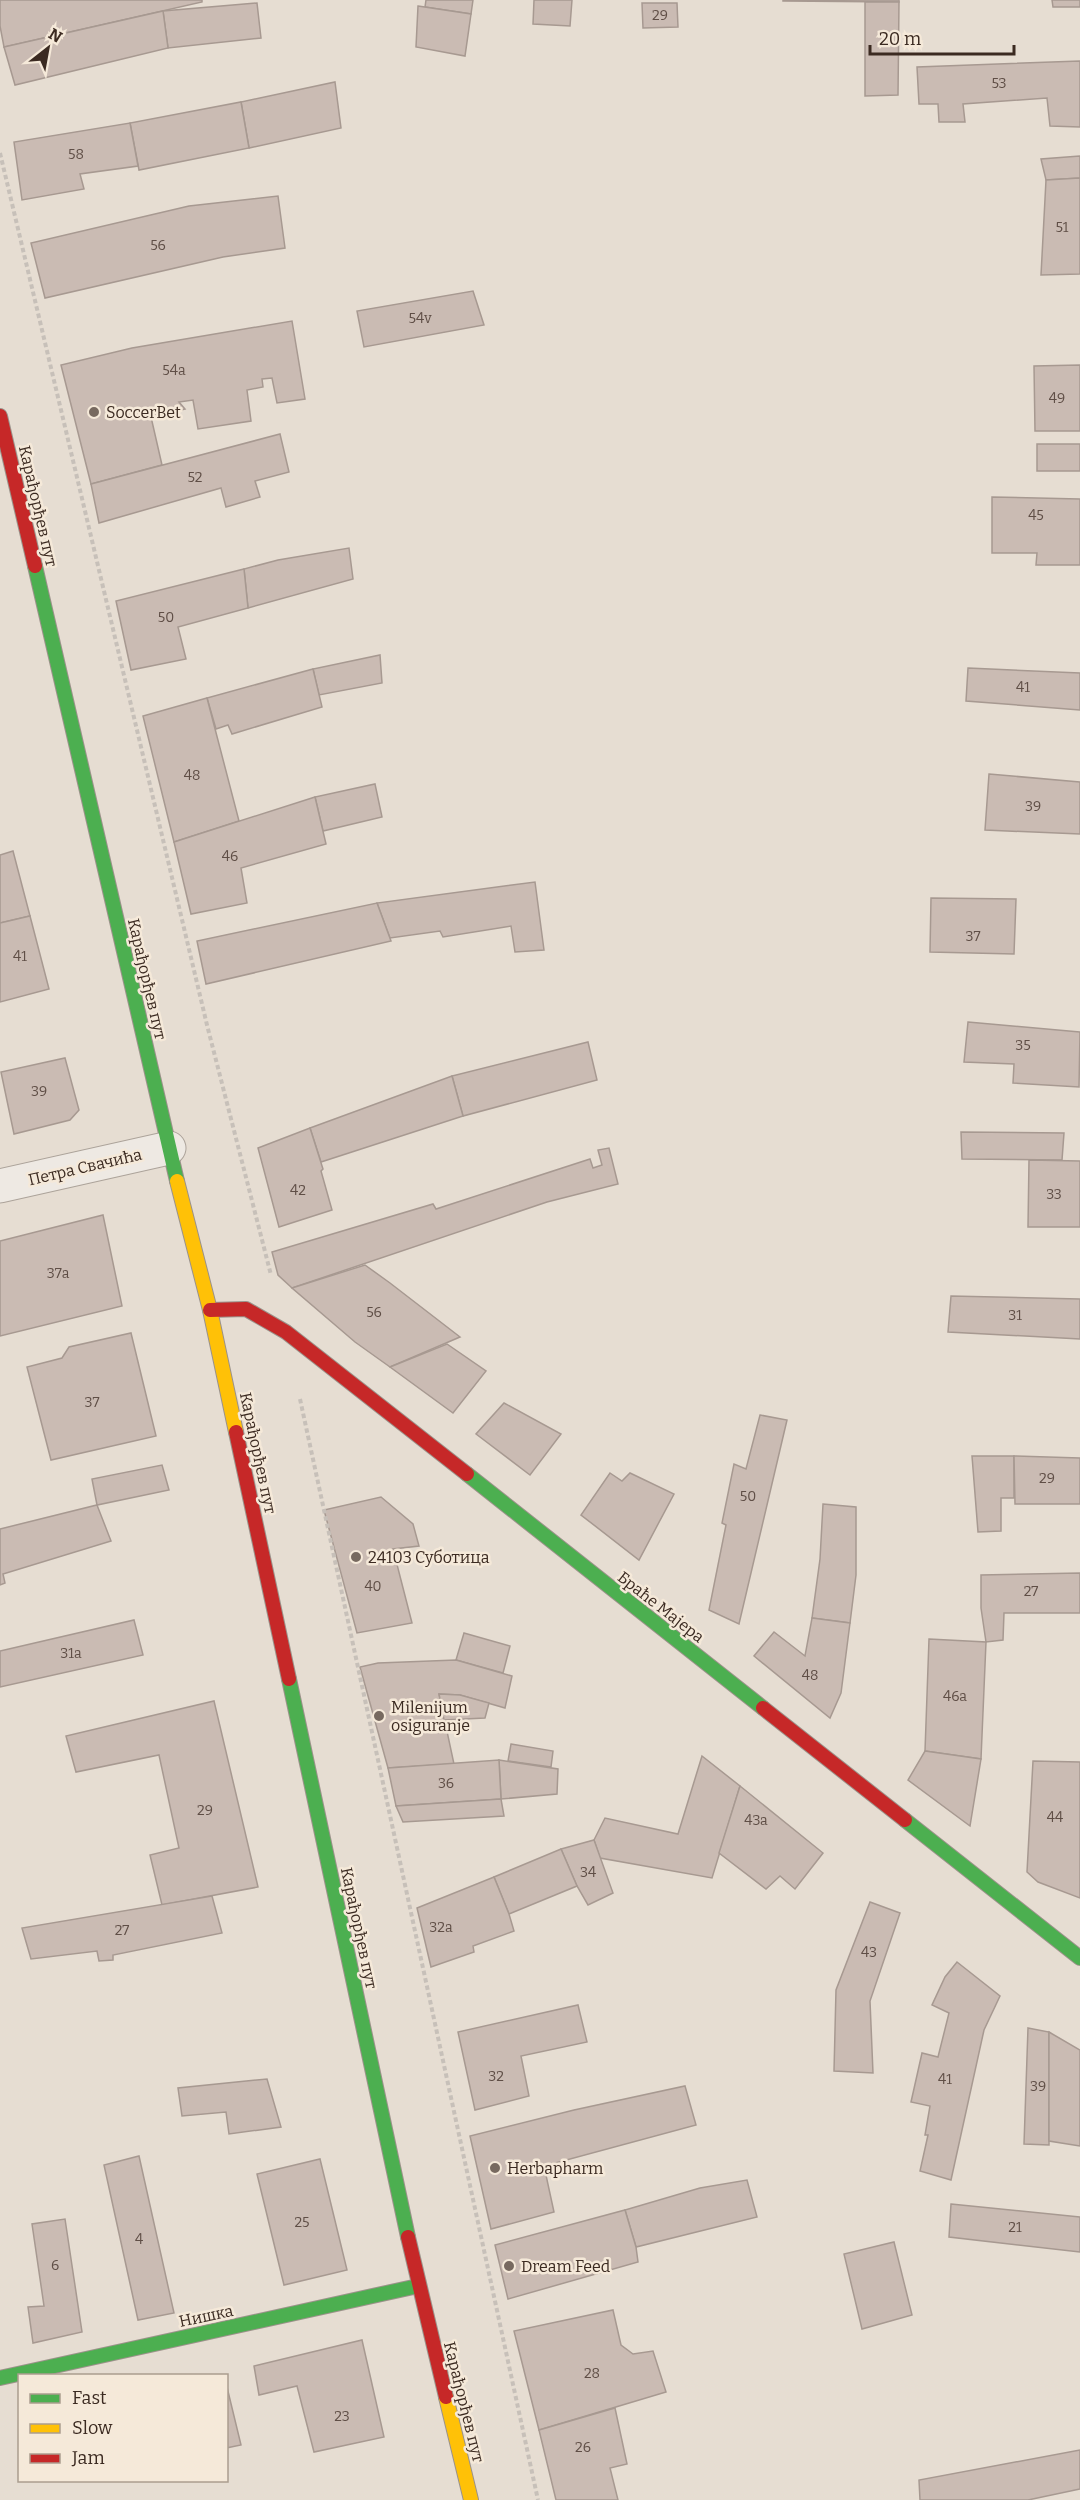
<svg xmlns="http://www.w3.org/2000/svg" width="1080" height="2500" viewBox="0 0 1080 2500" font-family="Bitter,serif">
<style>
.building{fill:#cabbb3;stroke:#a79991;stroke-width:1.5}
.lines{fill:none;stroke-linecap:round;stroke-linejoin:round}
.street-casing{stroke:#aca39a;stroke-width:35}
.fast-casing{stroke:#9b928a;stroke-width:16}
.slow-casing{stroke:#9b928a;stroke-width:16}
.jam-casing{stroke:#9b928a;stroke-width:16}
.path{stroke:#c7c0b9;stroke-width:4;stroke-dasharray:4.5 3;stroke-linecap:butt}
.street{stroke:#eee9e3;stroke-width:33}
.fast{stroke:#4caf50;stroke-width:14}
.slow{stroke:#ffc107;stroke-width:14}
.jam{stroke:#c62828;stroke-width:14}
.poi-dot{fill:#77695f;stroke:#f5e9d9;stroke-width:2}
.labels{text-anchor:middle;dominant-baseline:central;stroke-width:5;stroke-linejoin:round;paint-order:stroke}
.number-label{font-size:14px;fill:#5f4e46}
.poi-label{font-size:16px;fill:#3b2a21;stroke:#f5e9d9;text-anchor:start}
.street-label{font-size:16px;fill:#3b2a21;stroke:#f5e9d9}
</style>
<rect width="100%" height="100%" fill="#e6ddd2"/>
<g class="building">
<polygon points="0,0 202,0 202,2 4,47 0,26"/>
<polygon points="426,0 473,0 471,14 425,7"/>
<polygon points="534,0 572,0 570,26 533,24"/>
<polygon points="783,0 899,0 899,2 783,1"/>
<polygon points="1052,0 1080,0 1080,7 1053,7"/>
<polygon points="865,2 899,2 898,95 865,96"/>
<polygon points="257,3 261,38 168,48 163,11"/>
<polygon points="642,3 677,3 678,27 643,28"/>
<polygon points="418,6 471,14 465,56 416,47"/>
<polygon points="163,11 168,48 15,85 4,47"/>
<polygon points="1080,61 1080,127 1050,126 1047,98 963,104 965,122 939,122 938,104 919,104 917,67"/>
<polygon points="335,82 341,128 249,148 241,102"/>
<polygon points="241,102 249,148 139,170 130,123"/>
<polygon points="130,123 138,166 80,174 84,189 22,200 14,142"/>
<polygon points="1080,156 1080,178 1046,180 1041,159"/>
<polygon points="1080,178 1080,274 1041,275 1046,180"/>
<polygon points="278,196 285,248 223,257 45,298 31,243 189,206"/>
<polygon points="473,291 484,325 364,347 357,311"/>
<polygon points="292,321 305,399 277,403 272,378 262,379 263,387 247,390 251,421 198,429 193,400 179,402 185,409 151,417 162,465 91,484 61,365 132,348"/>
<polygon points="1080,365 1080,431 1035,431 1034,366"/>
<polygon points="280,434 289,472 255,481 260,497 226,507 221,488 99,523 91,484"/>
<rect x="1037" y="444" width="43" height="27"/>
<polygon points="992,497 1080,499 1080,565 1036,565 1037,553 992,553"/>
<polygon points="349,548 353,579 248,608 244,569 278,560"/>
<polygon points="244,569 248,608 178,627 186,659 131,670 116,601"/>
<polygon points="380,655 382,683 319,695 313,669"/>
<polygon points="968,668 1080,673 1080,710 966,701"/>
<polygon points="313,669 322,707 232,734 228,725 216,729 207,698"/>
<polygon points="207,698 239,821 174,842 143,716"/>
<polygon points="989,774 1080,782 1080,834 985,830"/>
<polygon points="375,784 382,817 323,831 315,797"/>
<polygon points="315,797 326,844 241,868 247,903 191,914 174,842"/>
<polygon points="13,851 30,916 0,923 0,855"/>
<polygon points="535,882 544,950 515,952 511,926 443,937 440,931 390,938 377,903"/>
<polygon points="931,898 1016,899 1014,954 930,952"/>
<polygon points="377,903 391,941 206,984 197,941"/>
<polygon points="30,916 49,989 0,1002 0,923"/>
<polygon points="968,1022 1080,1032 1079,1087 1013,1083 1014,1064 964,1062"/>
<polygon points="588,1042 597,1080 463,1116 452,1076"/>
<polygon points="65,1058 79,1110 70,1120 14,1134 1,1072"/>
<polygon points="452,1076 463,1116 321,1162 310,1128"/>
<polygon points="310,1128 323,1169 321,1171 332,1210 279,1227 258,1148"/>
<polygon points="961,1132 1064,1133 1062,1160 962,1159"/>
<polygon points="609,1148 618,1184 547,1202 292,1288 278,1275 272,1252 433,1204 436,1209 590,1159 593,1168 602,1165 598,1150"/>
<polygon points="1029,1160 1080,1161 1080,1227 1028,1227"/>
<polygon points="103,1215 122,1306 0,1336 0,1241"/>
<polygon points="365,1265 390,1283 460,1337 390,1367 355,1342 292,1288"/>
<polygon points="951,1296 1080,1299 1080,1339 948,1332"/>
<polygon points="131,1333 156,1436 51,1460 27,1367 62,1358 69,1347"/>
<polygon points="447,1344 486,1371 453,1413 390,1367"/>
<polygon points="504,1403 561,1434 530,1475 476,1434"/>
<polygon points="760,1415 787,1420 739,1624 709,1610 726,1525 722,1523 734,1464 746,1469"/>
<polygon points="972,1456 1014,1456 1014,1498 1001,1498 1001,1531 978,1532"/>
<polygon points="1014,1456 1080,1458 1080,1504 1015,1504"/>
<polygon points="162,1465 169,1490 97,1505 92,1479"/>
<polygon points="610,1473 622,1481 630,1473 674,1494 639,1560 581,1515"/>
<polygon points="381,1497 413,1524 419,1546 393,1549 412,1623 357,1633 324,1510"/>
<polygon points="823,1504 856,1507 856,1575 850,1623 812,1618 820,1559"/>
<polygon points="97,1505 111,1541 3,1574 5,1583 0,1585 0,1529"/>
<polygon points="1080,1573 1080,1613 1004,1613 1003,1640 986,1642 981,1608 981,1575"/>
<polygon points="812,1618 850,1623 841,1693 830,1718 754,1656 774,1632 805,1656"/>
<polygon points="134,1620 143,1655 0,1687 0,1651"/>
<polygon points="464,1633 510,1646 503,1673 456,1660"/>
<polygon points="929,1639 986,1642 981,1759 925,1751"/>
<polygon points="456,1660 512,1676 505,1708 460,1695 439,1694 454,1764 388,1768 360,1667 378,1663"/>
<polygon points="439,1694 460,1695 489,1703 485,1718 444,1720"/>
<polygon points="214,1701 258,1887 162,1905 150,1855 179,1848 159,1755 76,1772 66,1736"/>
<polygon points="511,1744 553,1751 551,1767 508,1761"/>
<polygon points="925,1751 981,1759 970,1826 908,1780"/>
<polygon points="702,1756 740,1786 712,1878 600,1858 594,1840 605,1818 678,1834"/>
<polygon points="499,1760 558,1769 557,1794 501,1799"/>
<polygon points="499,1760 501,1799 396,1806 388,1768"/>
<polygon points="1033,1761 1080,1762 1080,1898 1038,1882 1027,1872"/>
<polygon points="740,1786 823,1853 795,1889 780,1876 766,1889 719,1853"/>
<polygon points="501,1799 504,1816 403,1822 396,1806"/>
<polygon points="594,1840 613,1893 588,1905 577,1886 561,1849"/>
<polygon points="561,1849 577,1886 509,1914 494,1877"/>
<polygon points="494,1877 509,1914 514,1931 473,1946 474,1952 431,1967 417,1908"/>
<polygon points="212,1896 222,1933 113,1955 113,1960 99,1961 97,1951 31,1959 22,1928"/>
<polygon points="870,1902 900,1913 870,2001 873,2073 834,2071 836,1990"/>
<polygon points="957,1962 1000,1996 984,2030 951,2180 920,2171 928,2135 925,2135 930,2106 911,2102 922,2053 938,2057 949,2013 932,2005 945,1977"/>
<polygon points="578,2005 587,2042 521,2056 529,2096 475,2110 458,2032"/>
<polygon points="1028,2028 1049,2032 1049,2145 1024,2144"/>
<polygon points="1049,2032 1080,2050 1080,2146 1049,2141"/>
<polygon points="267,2079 281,2127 229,2134 226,2112 182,2116 178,2088"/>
<polygon points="685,2086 696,2125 544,2166 554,2212 491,2229 470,2136 574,2110"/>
<polygon points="139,2156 174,2313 138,2320 104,2165"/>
<polygon points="320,2159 347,2270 284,2285 257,2174"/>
<polygon points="747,2180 757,2217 636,2247 625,2210 700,2188"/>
<polygon points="951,2204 1080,2217 1080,2252 949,2237"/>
<polygon points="625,2210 636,2247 638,2262 508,2299 495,2245"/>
<polygon points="65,2219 82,2332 33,2343 28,2307 44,2306 32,2224"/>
<polygon points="894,2242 912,2315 862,2329 844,2254"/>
<polygon points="613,2310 621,2345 633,2354 653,2351 666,2392 539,2430 514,2331"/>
<polygon points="362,2340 384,2437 314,2452 297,2386 259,2395 254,2366"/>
<polygon points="226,2383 241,2445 226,2448"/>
<polygon points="615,2408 627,2464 610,2468 618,2500 556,2500 539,2430"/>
<polygon points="1080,2450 1080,2489 1028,2500 920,2500 919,2480"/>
</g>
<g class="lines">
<g class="street-casing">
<polyline id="street" points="0,1186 169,1148"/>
</g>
<g class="fast-casing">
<g id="fast">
<polyline points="35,566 177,1181"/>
<polyline points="467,1474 763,1708"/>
<polyline points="289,1679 408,2237"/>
<polyline points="905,1820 1080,1958"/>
<polyline points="0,2378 418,2286"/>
</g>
</g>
<g class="slow-casing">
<g id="slow">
<polyline points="177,1181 210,1310 236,1432"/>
<polyline points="446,2397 471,2500"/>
</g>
</g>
<g class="jam-casing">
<g id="jam">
<polyline points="0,416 35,566"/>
<polyline points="210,1310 246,1309 286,1332 467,1474"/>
<polyline points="236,1432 289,1679"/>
<polyline points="763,1708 905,1820"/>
<polyline points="408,2237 446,2397"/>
</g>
</g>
<g class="path">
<polyline points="0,153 207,1025 271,1275"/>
<polyline points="300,1399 538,2500"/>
</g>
<use href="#street" class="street"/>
<use href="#fast" class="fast"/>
<use href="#slow" class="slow"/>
<use href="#jam" class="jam"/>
</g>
<g class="poi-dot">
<circle cx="94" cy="412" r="6"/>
<circle cx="356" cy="1557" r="6"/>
<circle cx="379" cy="1716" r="6"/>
<circle cx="495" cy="2168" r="6"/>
<circle cx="509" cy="2266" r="6"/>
</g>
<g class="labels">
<g class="number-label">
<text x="660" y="15">29</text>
<text x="999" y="83">53</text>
<text x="76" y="154">58</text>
<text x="1062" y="227">51</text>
<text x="158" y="245">56</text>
<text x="420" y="318">54v</text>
<text x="174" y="370">54a</text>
<text x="1057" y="398">49</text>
<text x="195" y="477">52</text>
<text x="1036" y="515">45</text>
<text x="166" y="617">50</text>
<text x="1023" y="687">41</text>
<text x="192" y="775">48</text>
<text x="1033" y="806">39</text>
<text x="230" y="856">46</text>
<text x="973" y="936">37</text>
<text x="20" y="956">41</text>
<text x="1023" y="1045">35</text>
<text x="39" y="1091">39</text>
<text x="298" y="1190">42</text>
<text x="1054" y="1194">33</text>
<text x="58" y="1273">37a</text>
<text x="374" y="1312">56</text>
<text x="1015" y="1315">31</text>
<text x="92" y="1402">37</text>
<text x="1047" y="1478">29</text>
<text x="748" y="1496">50</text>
<text x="373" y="1586">40</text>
<text x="1031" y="1591">27</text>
<text x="71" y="1653">31a</text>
<text x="810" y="1675">48</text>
<text x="955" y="1696">46a</text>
<text x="446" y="1783">36</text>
<text x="205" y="1810">29</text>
<text x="1055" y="1817">44</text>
<text x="756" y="1820">43a</text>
<text x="588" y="1872">34</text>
<text x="441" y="1927">32a</text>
<text x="122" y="1930">27</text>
<text x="869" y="1952">43</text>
<text x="496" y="2076">32</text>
<text x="945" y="2079">41</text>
<text x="1038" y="2086">39</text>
<text x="302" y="2222">25</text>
<text x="1015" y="2227">21</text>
<text x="139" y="2239">4</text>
<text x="55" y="2265">6</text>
<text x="592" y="2373">28</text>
<text x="342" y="2416">23</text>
<text x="583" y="2447">26</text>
</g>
<g class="poi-label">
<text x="106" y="412">SoccerBet</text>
<text x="368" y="1557">24103 Суботица</text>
<text x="391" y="1707">Milenijum<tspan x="391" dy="18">osiguranje</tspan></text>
<text x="507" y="2168">Herbapharm</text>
<text x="521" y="2266">Dream Feed</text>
</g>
<g class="street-label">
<text transform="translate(38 506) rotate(77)">Карађорђев пут</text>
<text transform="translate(147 979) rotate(77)">Карађорђев пут</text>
<text transform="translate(85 1167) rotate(-13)">Петра Свачића</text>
<text transform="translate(258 1453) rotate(78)">Карађорђев пут</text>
<text transform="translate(661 1607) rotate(38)">Браће Мајера</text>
<text transform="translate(359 1928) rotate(78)">Карађорђев пут</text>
<text transform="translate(206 2316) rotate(-12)">Нишка</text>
<text transform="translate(464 2402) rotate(76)">Карађорђев пут</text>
</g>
</g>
<rect x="18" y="2374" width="210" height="108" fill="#f5e9d9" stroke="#ab9d8f" stroke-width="1.5"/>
<rect x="30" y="2394" width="30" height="9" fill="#4caf50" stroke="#ab9d8f" stroke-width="1.5"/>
<text x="72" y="2404" font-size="18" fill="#3b2a21">Fast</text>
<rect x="30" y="2424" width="30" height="9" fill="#ffc107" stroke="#ab9d8f" stroke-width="1.5"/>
<text x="72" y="2434" font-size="18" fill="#3b2a21">Slow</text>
<rect x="30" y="2454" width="30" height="9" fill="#c62828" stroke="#ab9d8f" stroke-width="1.5"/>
<text x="72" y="2464" font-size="18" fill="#3b2a21">Jam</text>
<g transform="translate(48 48) rotate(31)" stroke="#f5e9d9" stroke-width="4.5" paint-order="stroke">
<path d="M0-4.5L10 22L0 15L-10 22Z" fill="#3b2a21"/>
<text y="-9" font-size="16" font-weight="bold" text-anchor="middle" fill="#3b2a21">N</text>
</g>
<path d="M870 45v9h144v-9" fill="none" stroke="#3b2a21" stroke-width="3"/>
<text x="879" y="45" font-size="18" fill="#3b2a21" stroke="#f5e9d9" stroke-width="4.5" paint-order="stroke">20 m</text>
</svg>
